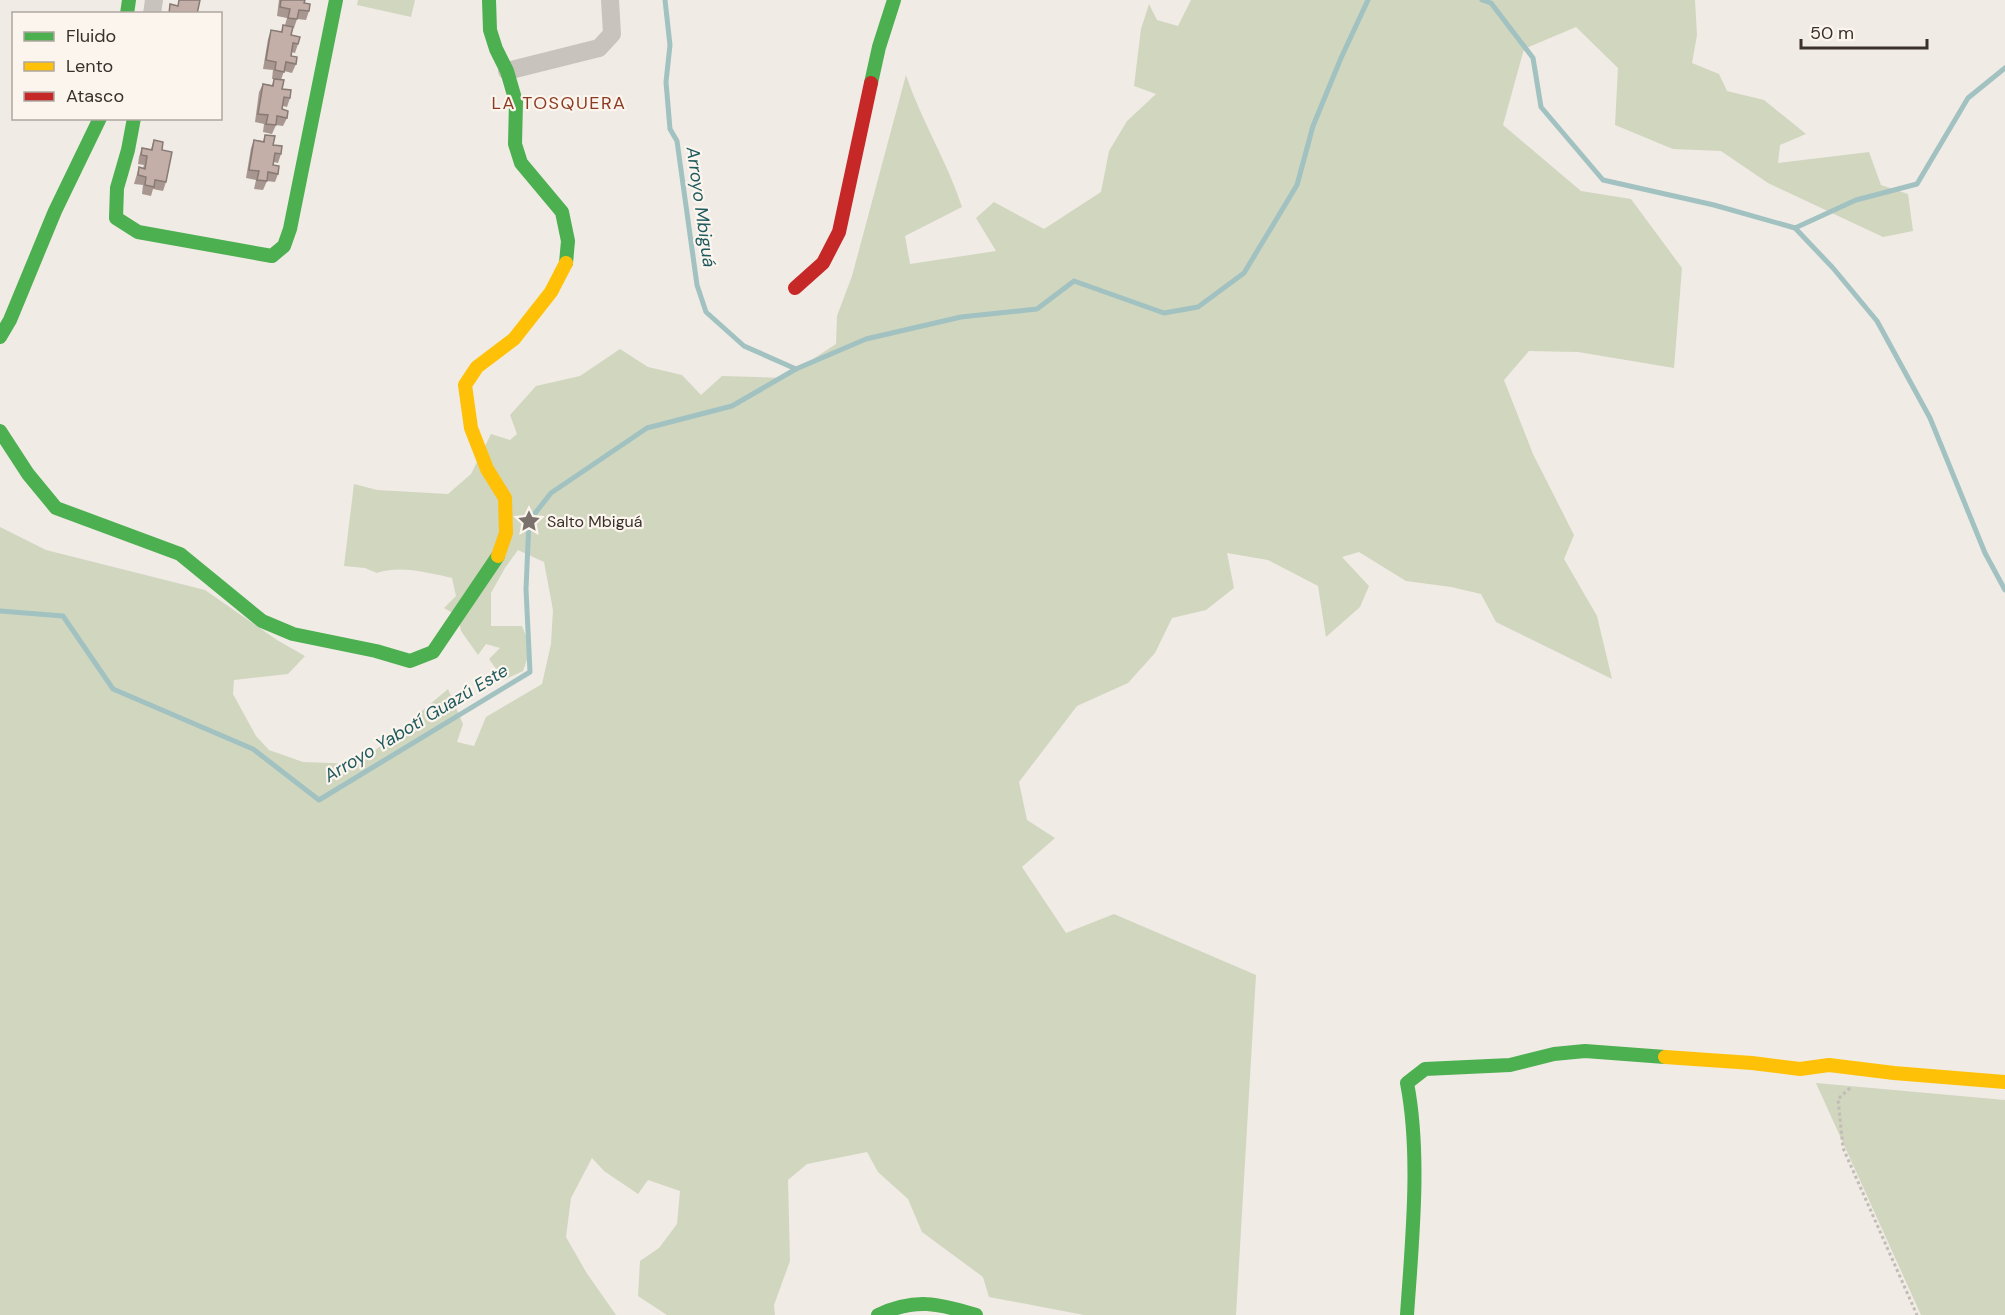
<svg xmlns="http://www.w3.org/2000/svg" width="2005" height="1315" viewBox="0 0 2005 1315" font-family="'DM Sans',sans-serif">
<style>
.green{fill:#d1d6bf}
.lines{fill:none;stroke-linecap:round;stroke-linejoin:round}
.stream{stroke:#a1c2c1;stroke-width:5}
.path{stroke:#c2bbb6;stroke-width:3;stroke-dasharray:3 3;stroke-linecap:butt}
.street{stroke:#c9c3be;stroke-width:18}
.fast{stroke:#4caf50;stroke-width:14}
.slow{stroke:#ffc107;stroke-width:14}
.jam{stroke:#c62828;stroke-width:14}
.wall{fill:#a89690}
.building{fill:#c3afa7;stroke:#887a75;stroke-width:1.5}
.labels{text-anchor:middle;dominant-baseline:central;stroke-width:4.5;stroke-linejoin:round;paint-order:stroke}
.poi-label{font-size:16px;fill:#3b302b;stroke:#fbf5ee;text-anchor:start}
.neighbourhood-label{font-size:18px;letter-spacing:1.5px;fill:#8c3b22;stroke:#fbf5ee}
.water-label{font-size:18px;font-style:italic;fill:#1f5a5e;stroke:#fbf5ee}
</style>
<rect width="100%" height="100%" fill="#f0ebe5"/>
<g class="green">
<polygon points="358,0 415,0 411,17 357,5"/>
<path d="M1191 0H1695L1697 35 1692 63 1719 74 1727 91 1764 100 1806 134 1780 145 1778 163 1869 152 1881 185 1908 194 1913 231 1883 237 1768 183 1721 151 1673 149 1615 125 1618 68 1576 27 1524 49 1503 125 1581 191 1631 199 1682 268 1674 368 1578 352 1529 351 1504 380 1533 454 1574 535 1564 559 1597 616 1612 679 1496 622 1481 594 1451 587 1406 581 1359 552 1342 557 1369 586 1360 607 1326 637 1318 586 1268 560 1227 553 1234 588 1206 610 1172 618 1155 653 1128 683 1077 706 1019 782 1027 820 1055 838 1022 867 1066 933 1114 914 1256 975 1236 1315H1084L989 1297 983 1277 922 1232 908 1199 878 1172 867 1152 807 1164 788 1180 790 1261 774 1305 775 1315H667L638 1296 640 1261 659 1248 677 1224 680 1191 648 1180 638 1194 604 1171 592 1158 571 1198 566 1237 586 1272 616 1315H0V527L46 550 205 590 277 640 305 656 288 674 234 680 233 694 256 736 269 750 303 762 359 764 448 689 463 724 457 742 474 746 486 717 542 684 551 644 553 610 544 562 518 550 505 568 491 593V626H522L531 648 523 671 504 680 489 659 500 648 486 644 478 655 461 631 458 616 444 608 456 596 452 578C428 573 401 565 377 573L365 568 344 566 354 484 377 490 448 494 471 474 491 434 510 440 517 434 510 415 536 386 580 376 620 349 648 367 682 375 701 395 722 376 784 378 836 344 837 316 852 276 906 75C921 120 947 161 962 207L905 236 910 264 996 251 976 218 994 202 1044 229 1101 192 1109 151 1127 121 1156 94 1134 86 1141 29 1149 4 1157 20 1178 26Z"/>
<polygon points="1816,1083 2005,1100 2005,1315 1921,1315"/>
</g>
<g class="lines">
<g class="stream">
<polyline points="665,0 670,45 666,82 670,129 677,141 697,285 706,312 744,346 796,369"/>
<polyline points="1482,0 1491,3 1533,58 1541,107 1603,180 1714,205 1795,228 1856,200 1917,184 1968,98 2005,68"/>
<polyline points="1795,228 1833,268 1877,321 1930,418 1985,553 2005,590"/>
<polyline points="0,611 63,616 113,689 253,749 319,800 530,672 526,589 529,521 551,493 647,428 732,406 796,369 866,339 961,317 1037,309 1074,281 1164,313 1198,307 1244,273 1297,185 1313,126 1341,58 1368,0"/>
</g>
<polyline class="path" points="1850,1088 1838,1099 1843,1148 1917,1315"/>
<g class="street">
<polyline points="152,14 154,0"/>
<polyline points="507,71 599,48 612,34 610,0"/>
</g>
<g class="fast">
<polyline points="489,0 490,30 496,49 507,71 516,102 515,144 521,163 562,212 568,241 566,263"/>
<polyline points="127,14 129,0"/>
<polyline points="871,83 879,47 894,0"/>
<polyline points="134,118 128,150 117,188 116,218 138,232 272,256 284,246 290,229 336,0"/>
<polyline points="0,337 10,320 55,211 100,118"/>
<polyline points="0,431 28,474 56,508 180,554 262,621 293,634 376,651 410,661 433,652 498,556"/>
<path d="M878 1315C915 1298 938 1303 976 1315"/>
<path d="M1407 1315C1412 1241 1421 1155 1407 1083L1425 1069 1510 1065 1554 1054 1585 1051 1665 1057"/>
</g>
<g class="slow">
<polyline points="498,556 506,533 505,498 487,469 471,428 465,385 477,367 514,339 551,292 566,263"/>
<polyline points="1665,1057 1752,1063 1800,1069 1829,1065 1894,1073 2005,1082"/>
</g>
<polyline class="jam" points="795,288 823,263 839,232 871,83"/>
</g>
<g class="wall">
<polygon points="279,0 305,0 304,3 309,11 306,20 297,19 294,28 292,27 291,35 298,44 295,53 291,52 291,56 296,64 292,73 284,71 281,80 282,89 290,98 287,107 283,106 282,109 287,118 283,126 276,125 272,134 263,132 264,124 255,122 259,92 263,84 272,85 274,79 272,79 273,70 263,69 268,39 271,30 281,32 283,25 285,25 287,18 277,16"/>
<polygon points="265,135 281,154 278,163 274,162 273,165 278,174 275,182 267,181 263,190 254,189 256,180 246,178 251,148 254,140 263,141"/>
<polygon points="154,140 162,150 166,182 163,191 153,189 151,196 142,194 143,185 134,184 139,167 143,168 144,165 138,164 139,157 142,148 151,149"/>
</g>
<g class="building">
<polygon points="179,0 200,0 197,14 169,14 170,4 178,6"/>
<polygon points="281,0 305,0 304,3 310,4 309,11 299,10 297,19 288,18 290,9 280,7"/>
<polygon points="283,25 293,27 291,35 300,37 298,44 293,43 291,56 297,57 296,64 286,62 284,72 275,70 276,62 266,60 271,30 282,32"/>
<polygon points="274,79 284,80 282,89 291,90 290,98 284,97 282,109 288,111 287,118 277,116 276,125 266,124 268,115 258,114 263,84 273,86"/>
<polygon points="265,135 275,136 273,145 282,146 281,154 275,153 273,165 279,166 278,174 268,172 267,181 257,180 259,171 249,170 254,140 264,142"/>
<polygon points="154,140 163,142 162,150 172,152 166,182 155,180 154,187 145,185 146,177 138,175 139,167 145,169 147,156 141,155 142,148 152,150"/>
</g>
<defs>
<g id="sight-bare" transform="scale(1.8)"><path d="M0-6L1.8-2.2L6-1.7L2.9 1.2L3.7 5.4L0 3.3L-3.7 5.4L-2.9 1.2L-6-1.7L-1.8-2.2Z" fill="#7a716c" stroke="#fbf5ee" stroke-width="2.5" paint-order="stroke"/></g>
</defs>
<g fill-rule="evenodd">
<use href="#sight-bare" x="529" y="521"/>
</g>
<g class="labels">
<g class="poi-label">
<text x="547" y="521">Salto Mbiguá</text>
</g>
<g class="neighbourhood-label">
<text x="559" y="103">LA TOSQUERA</text>
</g>
<g class="water-label">
<text transform="translate(701 207) rotate(82)">Arroyo Mbiguá</text>
<text transform="translate(416 723) rotate(-31)">Arroyo Yabotí Guazú Este</text>
</g>
</g>
<rect x="12" y="12" width="210" height="108" fill="#fbf5ee" stroke="#aea6a0" stroke-width="1.5"/>
<rect x="24" y="32" width="30" height="9" fill="#4caf50" stroke="#aea6a0" stroke-width="1.5"/>
<text x="66" y="42" font-size="18" fill="#3b302b">Fluido</text>
<rect x="24" y="62" width="30" height="9" fill="#ffc107" stroke="#aea6a0" stroke-width="1.5"/>
<text x="66" y="72" font-size="18" fill="#3b302b">Lento</text>
<rect x="24" y="92" width="30" height="9" fill="#c62828" stroke="#aea6a0" stroke-width="1.5"/>
<text x="66" y="102" font-size="18" fill="#3b302b">Atasco</text>
<path d="M1801 39v9h126v-9" fill="none" stroke="#3b302b" stroke-width="3"/>
<text x="1810" y="39" font-size="18" fill="#3b302b" stroke="#fbf5ee" stroke-width="4.5" paint-order="stroke">50 m</text>
</svg>
